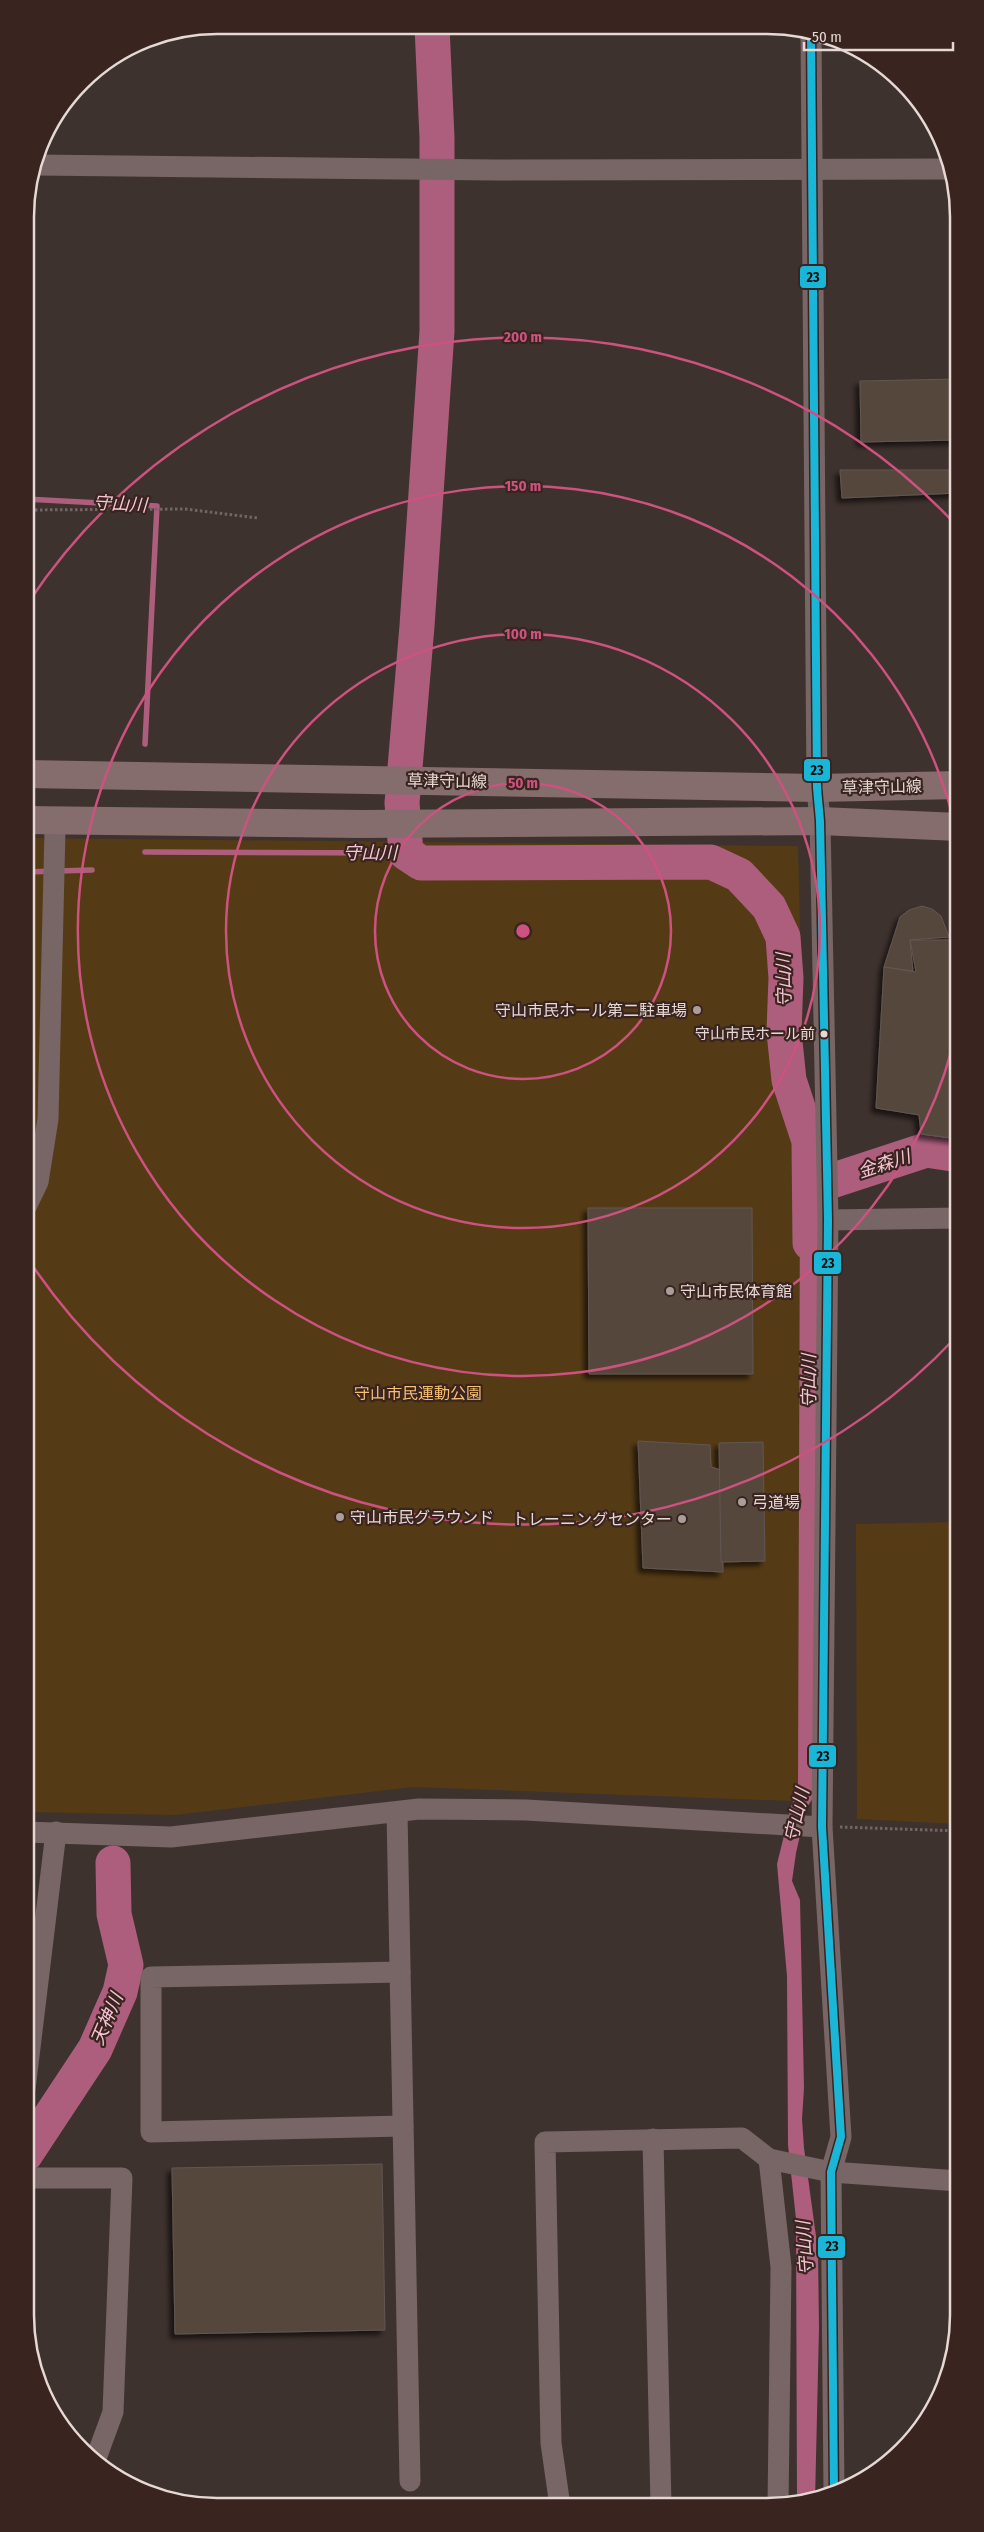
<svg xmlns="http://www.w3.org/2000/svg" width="984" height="2532" viewBox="0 0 984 2532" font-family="'Fira Sans Condensed','Noto Sans JP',sans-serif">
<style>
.green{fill:#553b15}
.water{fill:#ad5e7d}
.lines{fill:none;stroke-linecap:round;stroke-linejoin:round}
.stream{stroke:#ad5e7d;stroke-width:5.5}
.river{stroke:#ad5e7d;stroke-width:35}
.building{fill:#57473d;stroke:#615753;filter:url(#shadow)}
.path{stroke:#746564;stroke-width:3;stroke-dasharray:2.5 2.5;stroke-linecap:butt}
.minor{stroke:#786565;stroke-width:21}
.major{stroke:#856d6d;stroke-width:28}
.bus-1-casing{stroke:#39241f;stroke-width:11}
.bus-1{stroke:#1ab6d8;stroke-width:8}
.ring{fill:none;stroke:#cd527f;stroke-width:2.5}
.poi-dot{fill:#ab9e9a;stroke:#39241f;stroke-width:2}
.bus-dot{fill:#e6d8d4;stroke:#39241f;stroke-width:2}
.labels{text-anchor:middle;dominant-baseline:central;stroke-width:4.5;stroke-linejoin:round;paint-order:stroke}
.bus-label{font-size:15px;fill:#e6d8d4;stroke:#39241f;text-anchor:end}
.street-label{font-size:16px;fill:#e6d8d4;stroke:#39241f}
.poi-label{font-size:16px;fill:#e6d8d4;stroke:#39241f;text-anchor:start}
.park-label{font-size:16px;fill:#f9bf71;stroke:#39241f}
.water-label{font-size:18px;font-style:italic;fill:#f5c5d5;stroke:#39241f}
.rim{fill:none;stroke:#e6d8d4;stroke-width:2.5}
.centre{fill:#cd527f;stroke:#39241f;stroke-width:2.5}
.ring-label{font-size:15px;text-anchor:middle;font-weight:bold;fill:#cd527f;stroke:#39241f;stroke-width:4.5;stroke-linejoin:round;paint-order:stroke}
.line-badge{stroke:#39241f;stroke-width:2}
.pale-badge-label{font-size:14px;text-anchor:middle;font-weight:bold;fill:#111}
</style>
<defs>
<filter id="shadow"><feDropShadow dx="-4.5" dy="4.5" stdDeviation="2.5" flood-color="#0009"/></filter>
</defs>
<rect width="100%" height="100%" fill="#3e322e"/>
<g class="green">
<polygon points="25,838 798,846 822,1802 412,1787 175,1815 25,1812"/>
<polygon points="959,1522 959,1824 857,1819 856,1524"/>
</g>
<polygon class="water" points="818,1191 817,1791 806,1809 796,1853 792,1881 800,1900 804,2088 802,2119 804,2148 818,2251 819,2328 815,2501 797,2503 796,2219 788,2145 787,1976 777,1864 791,1807 798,1789 800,1197"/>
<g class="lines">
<g class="stream">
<polyline points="25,499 157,506 145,744"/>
<polyline points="145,852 406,853"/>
<polyline points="25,872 92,870"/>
</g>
<g class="river">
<polyline points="432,26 437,138 437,331 417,626 402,803 406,853 421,863 711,862 739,875 769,907 783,937 786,978 784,1032 789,1080 809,1141 810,1243"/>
<polyline points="810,1188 926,1150 959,1155"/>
<polyline points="25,2155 95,2049 120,1992 126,1965 114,1914 113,1863"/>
</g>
</g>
<g class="building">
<polygon points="959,379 959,440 861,442 860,381"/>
<polygon points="840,470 959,470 959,493 842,498"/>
<polygon points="922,906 932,909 941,916 949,937 910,940 913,971 884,967 900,917 909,910"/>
<polygon points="910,940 959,940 959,1139 921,1134 919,1115 876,1108 884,967 916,972"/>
<polygon points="588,1208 752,1208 753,1374 589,1374"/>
<polygon points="638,1441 710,1445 711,1467 721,1470 723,1572 643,1568"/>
<polygon points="763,1442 765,1561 721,1562 719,1443"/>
<polygon points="382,2164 385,2330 175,2334 172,2168"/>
</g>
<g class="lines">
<g class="path">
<polyline points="25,510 185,509 258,518"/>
<polyline points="840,1827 959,1831"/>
</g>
<g class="minor">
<polyline points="811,31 817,788 820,821 828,1220 822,1827 841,2137 831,2172 834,2493"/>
<polyline points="36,165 495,170 953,169"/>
<polyline points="25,1209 38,1182 48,1119 55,830"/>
<polyline points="828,1220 959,1218"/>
<polyline points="397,1812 410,2481"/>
<polyline points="25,1832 171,1837 419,1809 526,1810 822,1827"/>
<polyline points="400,1972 151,1977 151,2132 403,2126"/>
<polyline points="25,2089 56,1832"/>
<polyline points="653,2139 661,2506"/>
<polyline points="769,2159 781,2267 778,2506"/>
<polyline points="25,2178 122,2178 113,2412 95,2461"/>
<polyline points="560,2506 551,2443 545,2142 742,2138 769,2159 831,2172 959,2181"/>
</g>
<g class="major">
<polyline points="25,774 817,788 959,785"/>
<polyline points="25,820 361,824 820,821 959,827"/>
</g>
<g class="bus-1-casing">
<polyline id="bus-1" points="811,31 817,788 820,821 828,1220 822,1827 841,2137 831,2172 834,2493"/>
</g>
<use href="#bus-1" class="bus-1"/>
</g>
<g class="ring">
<circle cx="523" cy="931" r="148"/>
<circle cx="523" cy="931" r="297"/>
<path d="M958 1024A445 445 0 1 1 958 838"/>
<path d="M957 1336A594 594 0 0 1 28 1259M28 603A594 594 0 0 1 957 526"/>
</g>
<g class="poi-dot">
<circle cx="697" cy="1010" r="5"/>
<circle cx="670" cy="1291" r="5"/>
<circle cx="742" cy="1502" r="5"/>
<circle cx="340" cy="1517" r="5"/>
<circle cx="682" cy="1519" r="5"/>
</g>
<circle class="bus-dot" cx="824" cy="1034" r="4.5"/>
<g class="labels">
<g class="bus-label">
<text x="815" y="1034">守山市民ホール前</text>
</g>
<g class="street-label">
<text transform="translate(447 781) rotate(1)">草津守山線</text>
<text transform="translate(882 787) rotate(-1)">草津守山線</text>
</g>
<g class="poi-label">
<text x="687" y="1010" text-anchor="end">守山市民ホール第二駐車場</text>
<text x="680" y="1291">守山市民体育館</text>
<text x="752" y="1502">弓道場</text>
<text x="350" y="1517">守山市民グラウンド</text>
<text x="672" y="1519" text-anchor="end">トレーニングセンター</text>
</g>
<g class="park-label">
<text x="418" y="1393">守山市民運動公園</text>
</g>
<g class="water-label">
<text transform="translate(120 504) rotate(3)">守山川</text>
<text x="370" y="853">守山川</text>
<text transform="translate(784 980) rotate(-91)">守山川</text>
<text transform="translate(884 1164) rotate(-18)">金森川</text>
<text transform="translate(809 1381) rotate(-90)">守山川</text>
<text transform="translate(797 1815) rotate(-77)">守山川</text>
<text transform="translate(107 2019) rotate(-67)">天神川</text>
<text transform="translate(805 2248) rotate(-94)">守山川</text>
</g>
</g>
<path d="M0 0H984V2532H0ZM217 34H767A183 183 0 0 1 950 217V2315A183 183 0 0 1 767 2498H217A183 183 0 0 1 34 2315V217A183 183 0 0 1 217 34Z" fill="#39241f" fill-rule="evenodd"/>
<path class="rim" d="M217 34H767A183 183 0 0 1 950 217V2315A183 183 0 0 1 767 2498H217A183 183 0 0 1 34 2315V217A183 183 0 0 1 217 34Z"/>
<circle cx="523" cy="931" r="8" class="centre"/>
<g class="ring-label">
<text x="523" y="342">200 m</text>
<text x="523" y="491">150 m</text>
<text x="523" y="639">100 m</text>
<text x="523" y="788">50 m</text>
</g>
<g class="line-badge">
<rect x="799" y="265" width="28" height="24" rx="5" fill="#1ab6d8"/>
<rect x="803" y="758" width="28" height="24" rx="5" fill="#1ab6d8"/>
<rect x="813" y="1251" width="29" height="24" rx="5" fill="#1ab6d8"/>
<rect x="808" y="1744" width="29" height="24" rx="5" fill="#1ab6d8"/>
<rect x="817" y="2235" width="29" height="24" rx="5" fill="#1ab6d8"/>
</g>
<g class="pale-badge-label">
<text x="813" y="282">23</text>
<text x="817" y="775">23</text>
<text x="828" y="1268">23</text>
<text x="823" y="1761">23</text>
<text x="832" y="2251">23</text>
</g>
<path d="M804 42v8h149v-8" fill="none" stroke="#e6d8d4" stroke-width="2.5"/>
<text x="812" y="42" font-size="15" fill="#e6d8d4" stroke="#39241f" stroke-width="4" paint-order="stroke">50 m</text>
</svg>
